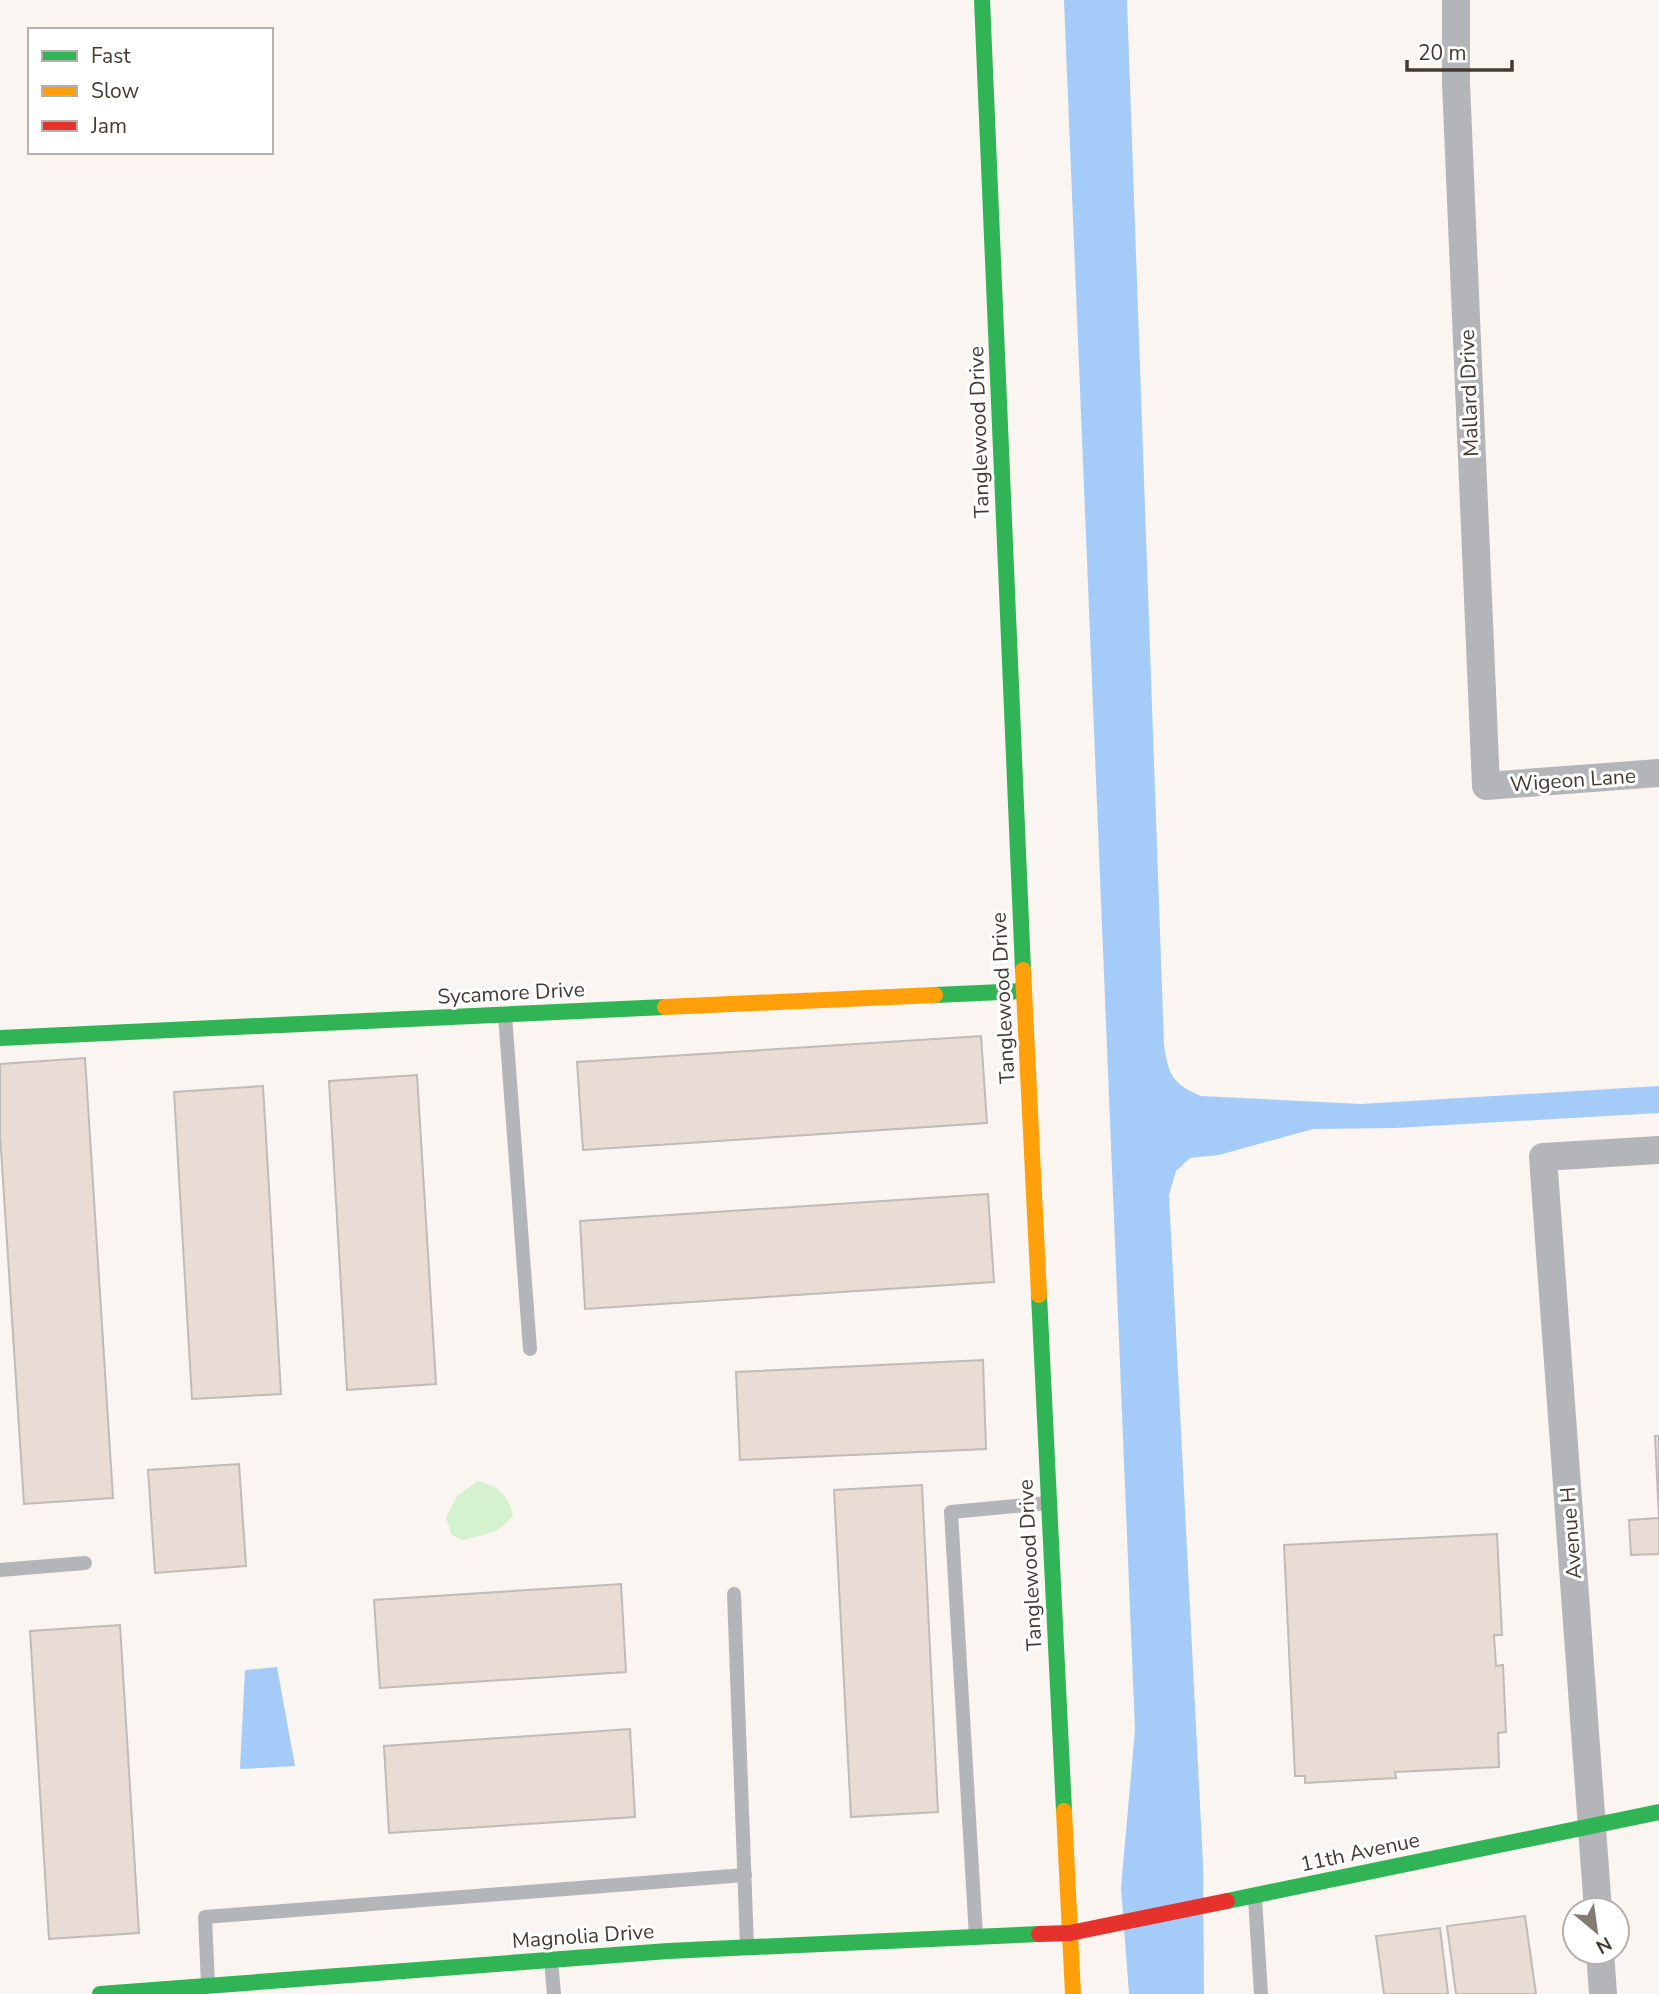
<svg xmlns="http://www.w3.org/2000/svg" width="1659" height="1994" viewBox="0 0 1659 1994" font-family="'Nunito Sans',sans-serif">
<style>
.green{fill:#d4f2cd}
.water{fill:#a5ccf8}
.building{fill:#e8dcd5;stroke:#c2bab6;stroke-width:2}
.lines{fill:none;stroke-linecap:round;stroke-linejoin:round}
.lane{stroke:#b4b5b8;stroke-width:14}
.street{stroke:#b4b5b8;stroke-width:28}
.fast{stroke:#30b455;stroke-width:16}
.slow{stroke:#ff9f0a;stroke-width:16}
.jam{stroke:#e5322d;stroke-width:16}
.labels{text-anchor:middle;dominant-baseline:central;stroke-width:6;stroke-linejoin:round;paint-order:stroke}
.street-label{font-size:21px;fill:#453a32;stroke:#fff}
</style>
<rect width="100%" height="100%" fill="#faf5f0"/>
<path class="green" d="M478 1481C498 1486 508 1495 513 1515 501 1533 481 1536 461 1540L451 1534 446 1517 457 1496Z"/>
<g class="water">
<path d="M1064 0H1127L1164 1045C1168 1075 1173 1084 1201 1096L1361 1104 1659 1086V1113L1395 1128 1313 1129 1219 1155 1190 1158 1176 1171 1169 1195 1203 1864 1204 1994H1129L1121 1888 1135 1730Z"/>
<polygon points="277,1667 295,1766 240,1769 245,1670"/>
</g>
<g class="building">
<polygon points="981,1036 987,1123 583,1150 577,1062"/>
<polygon points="85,1058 113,1498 24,1504 0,1134 0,1064"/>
<polygon points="417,1075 436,1384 347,1390 329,1081"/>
<polygon points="263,1086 281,1394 192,1399 174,1092"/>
<polygon points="988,1194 994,1282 585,1309 580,1221"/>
<polygon points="983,1360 986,1449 740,1460 736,1372"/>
<polygon points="1655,1436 1659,1436 1659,1554 1631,1555 1629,1520 1659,1518"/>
<polygon points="239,1464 246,1566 155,1573 148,1470"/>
<polygon points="922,1485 938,1812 851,1817 834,1490"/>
<polygon points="1497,1534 1502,1635 1494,1635 1496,1666 1503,1665 1506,1732 1498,1733 1499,1767 1395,1772 1396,1778 1305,1783 1305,1776 1295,1776 1284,1545"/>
<polygon points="621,1584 626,1672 380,1688 374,1600"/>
<polygon points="120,1625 139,1933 49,1939 30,1631"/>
<polygon points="630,1729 635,1817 389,1833 384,1746"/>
<polygon points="1525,1916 1536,1994 1456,1994 1447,1926"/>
<polygon points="1440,1928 1448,1994 1384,1994 1376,1936"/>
</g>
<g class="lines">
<g class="lane">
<polyline points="505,1015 530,1349"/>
<polyline points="0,1570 85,1563"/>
<polyline points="734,1594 747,1946"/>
<polyline points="1255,1898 1261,1994"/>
<polyline points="976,1937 951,1512 1047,1503"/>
<polyline points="551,1960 554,1994"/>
<polyline points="208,1984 205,1917 745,1875"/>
</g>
<g class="street">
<polyline points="1456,0 1456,83 1486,786 1659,773"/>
<polyline points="1598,1910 1543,1157 1659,1150"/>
<polyline points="1600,1952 1603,1994"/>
</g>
<g class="fast">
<polyline points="982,0 1023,970"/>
<polyline points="935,995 1024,991"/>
<polyline points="0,1038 665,1007"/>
<polyline points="1039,1295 1064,1811"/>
<polyline points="1227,1901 1659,1812"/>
<polyline points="100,1994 668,1951 1039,1934"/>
</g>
<g class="slow">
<polyline points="1023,970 1039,1295"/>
<polyline points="665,1007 935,995"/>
<polyline points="1064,1811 1073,1994"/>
</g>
<polyline class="jam" points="1039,1934 1070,1933 1227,1901"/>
</g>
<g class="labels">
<g class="street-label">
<text transform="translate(1469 393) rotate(-92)">Mallard Drive</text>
<text transform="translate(979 432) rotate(-92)">Tanglewood Drive</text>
<text transform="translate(1573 780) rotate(-4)">Wigeon Lane</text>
<text transform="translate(511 993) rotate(-3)">Sycamore Drive</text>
<text transform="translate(1003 998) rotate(-93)">Tanglewood Drive</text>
<text transform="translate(1571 1533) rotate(-94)">Avenue H</text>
<text transform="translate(1030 1565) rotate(-93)">Tanglewood Drive</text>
<text transform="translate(1360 1852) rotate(-12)">11th Avenue</text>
<text transform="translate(583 1936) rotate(-4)">Magnolia Drive</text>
</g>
</g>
<rect x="28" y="28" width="245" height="126" fill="#ffffff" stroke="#b5b0ad" stroke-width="2"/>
<rect x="42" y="51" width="35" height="10" fill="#30b455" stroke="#b5b0ad" stroke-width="2"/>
<text x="91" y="63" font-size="21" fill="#453a32">Fast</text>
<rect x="42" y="86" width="35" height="10" fill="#ff9f0a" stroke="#b5b0ad" stroke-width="2"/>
<text x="91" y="98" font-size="21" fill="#453a32">Slow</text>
<rect x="42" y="121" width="35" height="10" fill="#e5322d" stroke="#b5b0ad" stroke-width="2"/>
<text x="91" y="133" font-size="21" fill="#453a32">Jam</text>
<g transform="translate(1596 1931) rotate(151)"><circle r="33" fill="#ffffff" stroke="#b5b0ad" stroke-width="2"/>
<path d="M0-5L12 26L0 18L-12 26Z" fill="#847b74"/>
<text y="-10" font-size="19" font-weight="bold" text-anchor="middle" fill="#453a32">N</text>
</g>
<path d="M1407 60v10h105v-10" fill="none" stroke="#453a32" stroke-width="3.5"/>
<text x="1418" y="60" font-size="21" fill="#453a32" stroke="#ffffff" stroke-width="5" paint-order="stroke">20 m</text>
</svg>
